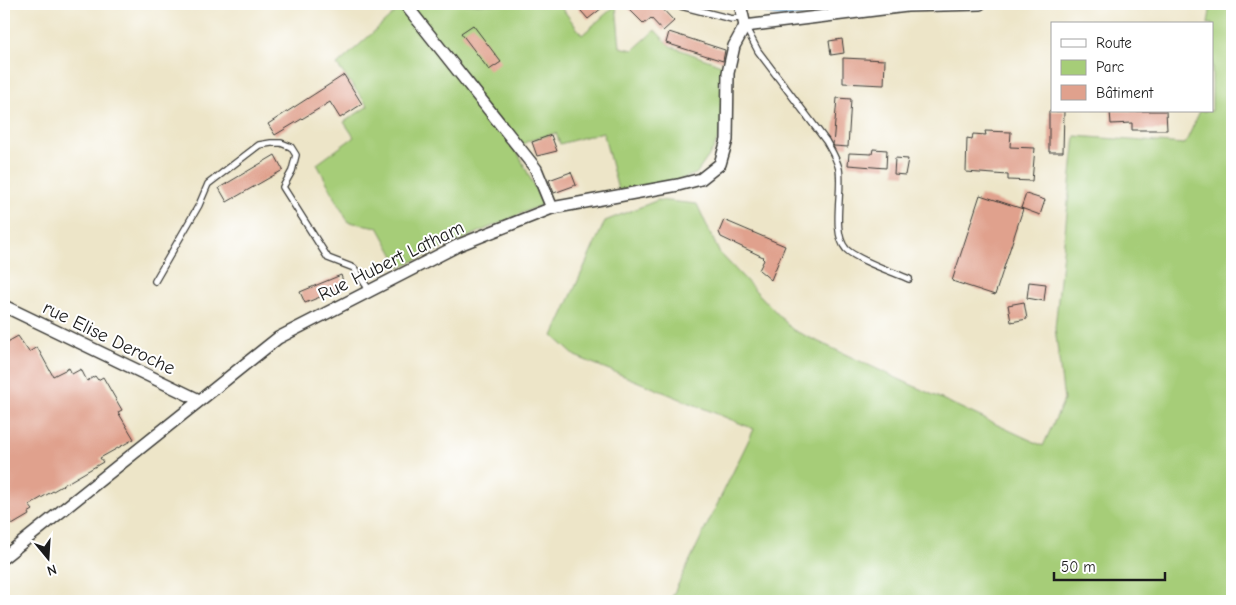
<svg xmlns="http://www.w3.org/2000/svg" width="1236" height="605" viewBox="0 0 1236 605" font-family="'Comic Neue',sans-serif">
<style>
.green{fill:#a6cd78;stroke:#61744a}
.water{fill:#67addd;stroke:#42647c}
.building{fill:#e0a18d}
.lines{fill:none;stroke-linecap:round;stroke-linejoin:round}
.lane-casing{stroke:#3b3a36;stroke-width:8}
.street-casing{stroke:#3b3a36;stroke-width:14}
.lane{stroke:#fff;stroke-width:5.5}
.street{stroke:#fff;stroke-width:11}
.labels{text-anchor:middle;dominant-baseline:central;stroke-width:4;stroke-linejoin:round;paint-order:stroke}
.street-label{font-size:19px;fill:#1c1c1c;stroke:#fff}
</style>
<rect width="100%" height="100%" fill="#fff"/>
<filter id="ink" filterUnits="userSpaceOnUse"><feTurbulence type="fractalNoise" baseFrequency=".02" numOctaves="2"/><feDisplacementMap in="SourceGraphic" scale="10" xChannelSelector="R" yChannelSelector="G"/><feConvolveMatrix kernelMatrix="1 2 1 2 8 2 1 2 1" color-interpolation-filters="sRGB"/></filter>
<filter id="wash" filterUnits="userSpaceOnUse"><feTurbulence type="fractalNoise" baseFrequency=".0096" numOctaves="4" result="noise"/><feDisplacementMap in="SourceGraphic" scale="20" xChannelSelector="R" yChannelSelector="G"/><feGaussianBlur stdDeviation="1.12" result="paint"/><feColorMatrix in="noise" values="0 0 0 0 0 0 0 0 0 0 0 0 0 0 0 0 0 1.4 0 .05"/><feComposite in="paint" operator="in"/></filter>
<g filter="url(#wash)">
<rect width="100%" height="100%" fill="#ede5c8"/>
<g class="green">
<polygon points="396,4 559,4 582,35 616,5 620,47 633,50 655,30 670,46 724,66 721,132 713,150 696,174 678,180 618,190 603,132 560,144 556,133 528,141 516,149 543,204 400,267 378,227 348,222 317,164 354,137 344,122 368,106 337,65 399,9"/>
<polygon points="1211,4 1232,4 1232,601 670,601 754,429 575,356 553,336 605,221 658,200 697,204 719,252 793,330 1043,446 1064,400 1055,328 1075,136 1185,144 1200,111 1212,111 1212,24 1208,24"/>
</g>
<path class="water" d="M753 4H826L828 13C803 15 772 25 753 4Z"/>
<g id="blocks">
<g class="building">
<polygon points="575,4 607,4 588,19"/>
<polygon points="624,4 658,4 674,21 663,31 651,18 644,24"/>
<polygon points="473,25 501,62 489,70 461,33"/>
<polygon points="669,32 725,50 723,61 666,43"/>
<polygon points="842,39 844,53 831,55 829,41"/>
<polygon points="843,58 885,60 884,85 843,83"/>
<polygon points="344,75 362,104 340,118 330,102 275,135 268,124"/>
<polygon points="837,98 851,99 848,147 834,146 833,145"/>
<polygon points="1049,111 1064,111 1063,152 1049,152"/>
<polygon points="1110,111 1166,111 1167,130 1132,130 1132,123 1111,124"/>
<polygon points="985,131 1011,132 1010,147 1035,148 1032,181 1008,180 1008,175 966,172 967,138 972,139 973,134 986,135"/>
<polygon points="551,135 557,151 537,156 532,142"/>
<polygon points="873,149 887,150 886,168 848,165 849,153 872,154"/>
<polygon points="275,155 283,170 227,202 219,188"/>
<polygon points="895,158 908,159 905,175 894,174"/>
<polygon points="571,172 576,185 554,193 549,180"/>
<polygon points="1026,194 1045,200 1040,215 1021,208"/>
<polygon points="980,195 1023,209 995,295 952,281"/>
<polygon points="724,220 785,246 771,280 759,270 764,260 762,258 763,257 721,237 719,232"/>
<polygon points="341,275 345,287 305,303 300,292"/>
<polygon points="1029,282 1046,284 1044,301 1027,298"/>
<polygon points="1024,302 1027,319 1011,322 1008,305"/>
<polygon points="18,336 29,352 37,347 53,376 69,368 72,374 81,369 87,381 95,376 98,380 103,377 122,410 118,412 134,439 100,458 103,462 29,505 33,510 28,513 29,515 12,525 8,517 4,519 4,344"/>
</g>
</g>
</g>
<g filter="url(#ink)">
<use href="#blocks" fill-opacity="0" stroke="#3b3a36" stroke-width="1"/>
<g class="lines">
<g class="lane-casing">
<g id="lane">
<polyline points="673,4 732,19 743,17"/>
<path d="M745 26 758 51 826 141C831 150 837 159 839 169 843 191 831 232 846 249 857 260 893 272 909 279"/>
<polyline points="155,281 199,205 208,184 259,145 271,143 281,143 291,147 296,155 292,171 283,187 328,258 354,268 370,291"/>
</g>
</g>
<g class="street-casing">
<g id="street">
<polyline points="405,4 536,169 552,208"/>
<polyline points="740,4 745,26 907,6 980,4"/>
<polyline points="4,306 199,400"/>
<polyline points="4,557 278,338 459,245 552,208 678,185 701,179 720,164 727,140 728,73 734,46 745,26"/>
</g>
</g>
<use href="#lane" class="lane"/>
<use href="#street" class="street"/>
</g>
</g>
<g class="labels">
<g class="street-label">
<text transform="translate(391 261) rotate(-26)">Rue Hubert Latham</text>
<text transform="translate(109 338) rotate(26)">rue Elise Deroche</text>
</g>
</g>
<rect width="1236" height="605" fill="none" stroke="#fff" stroke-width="20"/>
<rect x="1051" y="22" width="162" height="90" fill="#ffffff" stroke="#a4a4a4"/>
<rect x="1061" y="39" width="25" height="8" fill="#ffffff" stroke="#a4a4a4"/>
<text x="1096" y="48" font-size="15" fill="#1c1c1c">Route</text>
<rect x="1061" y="60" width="25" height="15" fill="#a6cd78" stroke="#a4a4a4"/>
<text x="1096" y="72" font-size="15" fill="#1c1c1c">Parc</text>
<rect x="1061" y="85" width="25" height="15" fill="#e0a18d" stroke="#a4a4a4"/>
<text x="1096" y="98" font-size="15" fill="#1c1c1c">Bâtiment</text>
<g transform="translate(48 558) rotate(162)" stroke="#ffffff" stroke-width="4" paint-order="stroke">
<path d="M0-4L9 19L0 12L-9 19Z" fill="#1c1c1c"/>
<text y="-8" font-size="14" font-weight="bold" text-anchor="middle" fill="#1c1c1c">N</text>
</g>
<path d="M1054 572v8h111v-8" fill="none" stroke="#1c1c1c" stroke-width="2.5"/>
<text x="1061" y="572" font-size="15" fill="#1c1c1c" stroke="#ffffff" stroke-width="4" paint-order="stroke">50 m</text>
</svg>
